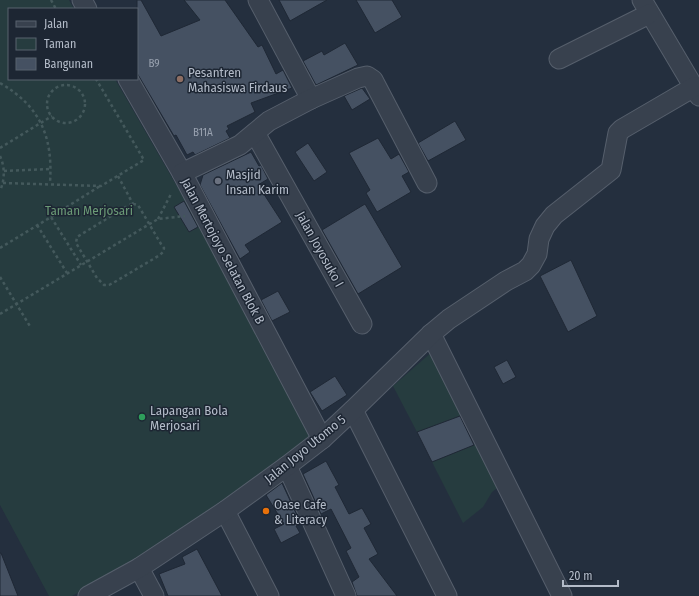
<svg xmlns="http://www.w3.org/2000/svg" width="699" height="596" viewBox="0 0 699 596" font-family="'Fira Sans Condensed',sans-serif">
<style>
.green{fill:#263c3f}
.building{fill:#455162;stroke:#1f2835}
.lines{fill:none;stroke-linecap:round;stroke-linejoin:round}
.minor-casing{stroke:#565f6c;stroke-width:21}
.path{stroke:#44595c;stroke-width:2.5;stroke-dasharray:3 3;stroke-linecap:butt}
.minor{stroke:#38414e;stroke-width:19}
.education-dot{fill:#8d6e63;stroke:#1d2633;stroke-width:1.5}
.worship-dot{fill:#6b7280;stroke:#1d2633;stroke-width:1.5}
.leisure-dot{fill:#2e9e5b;stroke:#1d2633;stroke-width:1.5}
.food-dot{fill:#e8710a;stroke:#1d2633;stroke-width:1.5}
.labels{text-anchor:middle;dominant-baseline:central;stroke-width:3;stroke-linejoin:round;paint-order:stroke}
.number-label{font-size:11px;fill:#98a1af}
.poi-label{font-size:13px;fill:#b4bcc9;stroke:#1d2633;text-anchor:start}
.park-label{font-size:13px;fill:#6b9a76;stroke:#1d2633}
.street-label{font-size:13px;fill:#b4bcc9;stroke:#1d2633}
</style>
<rect width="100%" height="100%" fill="#242f3e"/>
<g class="green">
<polygon points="0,0 69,0 74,9 9,9 9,79 115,79 208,240 311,438 221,504 154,549 102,580 72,596 49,596 0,505"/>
<polygon points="433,351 466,414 417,432 393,386"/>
<polygon points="479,443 501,485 492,492 483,507 463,523 432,462"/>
</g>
<g class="building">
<polygon points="137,0 141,0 161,36 200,20 184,0 225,0 258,47 262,45 276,74 283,70 292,88 251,103 255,112 227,126 229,129 226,131 230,138 195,155 193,152 187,155 176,135 174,136 137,73"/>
<polygon points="279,0 327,0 290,21"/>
<polygon points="356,0 392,0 402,17 375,33"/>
<polygon points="345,43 358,65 316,85 303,61 322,51 324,55"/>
<polygon points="362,88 370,99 352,110 344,96"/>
<polygon points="455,121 466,140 428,161 418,143"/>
<polygon points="378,138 391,159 399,154 409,172 402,176 411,192 377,212 366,193 370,190 349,153"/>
<polygon points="308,143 327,172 314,181 295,152"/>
<polygon points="251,152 259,166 261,165 268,179 258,185 282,222 245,245 250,252 240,259 200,185 203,175"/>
<polygon points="184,201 198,227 189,232 174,207"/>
<polygon points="365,204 402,267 358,294 322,230"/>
<polygon points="571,260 597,316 568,332 540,276"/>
<polygon points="278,291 290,312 272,321 261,300"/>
<polygon points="507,360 516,377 503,384 494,367"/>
<polygon points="335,376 347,395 322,411 310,392"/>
<polygon points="460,416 474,445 432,462 417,432"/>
<polygon points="326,461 339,485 335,487 349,514 362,508 371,524 364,528 378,554 369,559 397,596 357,596 352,582 359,577 346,551 351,548 331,509 321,514 303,474"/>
<polygon points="282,483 301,524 296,526 300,533 281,543 274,529 284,524 266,495"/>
<polygon points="197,549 222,596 168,596 159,574 185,564 182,557"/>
<polygon points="0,553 1,553 18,596 0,596"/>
</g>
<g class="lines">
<g class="minor-casing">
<g id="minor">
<polyline points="82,0 87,9"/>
<polyline points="258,0 311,99"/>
<polyline points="642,0 699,96"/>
<polyline points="559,59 649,14"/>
<polyline points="128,79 182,173 322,439"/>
<polyline points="255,133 362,324"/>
<polyline points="182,173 240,145 269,121 311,99 358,78 367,76 373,80 427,183"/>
<polyline points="431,334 562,596"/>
<polyline points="353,410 447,596"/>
<polyline points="287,466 346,596"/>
<polyline points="225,511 269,596"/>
<polyline points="139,568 154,596"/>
<polyline points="88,596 139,568 225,511 287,466 322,439 353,410 431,334 449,319 506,281 525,271 531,265 537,254 539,239 545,226 554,215 611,170 618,133 622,129 694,87"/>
</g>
</g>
<g class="path">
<polyline points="51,0 56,9"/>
<path d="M0 83C41 107 53 137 50 183"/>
<circle cx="66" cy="104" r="19"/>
<polyline points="0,148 52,116"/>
<path d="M0 156C5 167 5 179 0 191"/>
<polyline points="4,171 51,169"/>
<polyline points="118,176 133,204"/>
<polyline points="3,183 101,186 144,160 96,79"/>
<polygon points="133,204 138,205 161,244 164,248 163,252 160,255 113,283 109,285 104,285 97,278 76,243 77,237 129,205"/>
<polyline points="51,217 100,186"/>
<polyline points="158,219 171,194"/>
<polyline points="37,225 67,273"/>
<polyline points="0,248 51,217 81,265"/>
<polyline points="0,277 31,328"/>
<polyline points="0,314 158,219 185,216"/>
</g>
<use href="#minor" class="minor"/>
</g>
<circle class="education-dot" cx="180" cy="79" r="4"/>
<circle class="worship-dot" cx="218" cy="181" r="4"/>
<circle class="leisure-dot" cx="142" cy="417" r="4"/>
<circle class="food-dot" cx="266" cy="511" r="4"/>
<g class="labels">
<g class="number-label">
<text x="154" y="63">B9</text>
<text x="203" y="132">B11A</text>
</g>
<g class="poi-label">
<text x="188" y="72">Pesantren<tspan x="188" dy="15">Mahasiswa Firdaus</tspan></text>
<text x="226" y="174">Masjid<tspan x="226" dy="15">Insan Karim</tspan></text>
<text x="150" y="410">Lapangan Bola<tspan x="150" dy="15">Merjosari</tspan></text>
<text x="274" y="504">Oase Cafe<tspan x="274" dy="15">&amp; Literacy</tspan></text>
</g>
<g class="park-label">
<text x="89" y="210">Taman Merjosari</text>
</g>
<g class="street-label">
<text transform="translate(320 249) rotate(61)">Jalan Joyosuko I</text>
<text transform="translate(223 251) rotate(62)">Jalan Mertojoyo Selatan Blok B</text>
<text transform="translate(305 449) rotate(-39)">Jalan Joyo Utomo 5</text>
</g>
</g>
<rect x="8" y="8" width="130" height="72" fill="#1d2633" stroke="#59626f"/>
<rect x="16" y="21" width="20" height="6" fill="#38414e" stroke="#59626f"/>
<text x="44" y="28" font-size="12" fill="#b4bcc9">Jalan</text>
<rect x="16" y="38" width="20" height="12" fill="#263c3f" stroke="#59626f"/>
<text x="44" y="48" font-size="12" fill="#b4bcc9">Taman</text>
<rect x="16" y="58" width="20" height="12" fill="#455162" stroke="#59626f"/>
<text x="44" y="68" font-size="12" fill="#b4bcc9">Bangunan</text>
<path d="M563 580v6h55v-6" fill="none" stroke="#b4bcc9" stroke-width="2"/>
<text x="569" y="580" font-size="12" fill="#b4bcc9" stroke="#1d2633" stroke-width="3" paint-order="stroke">20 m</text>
</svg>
